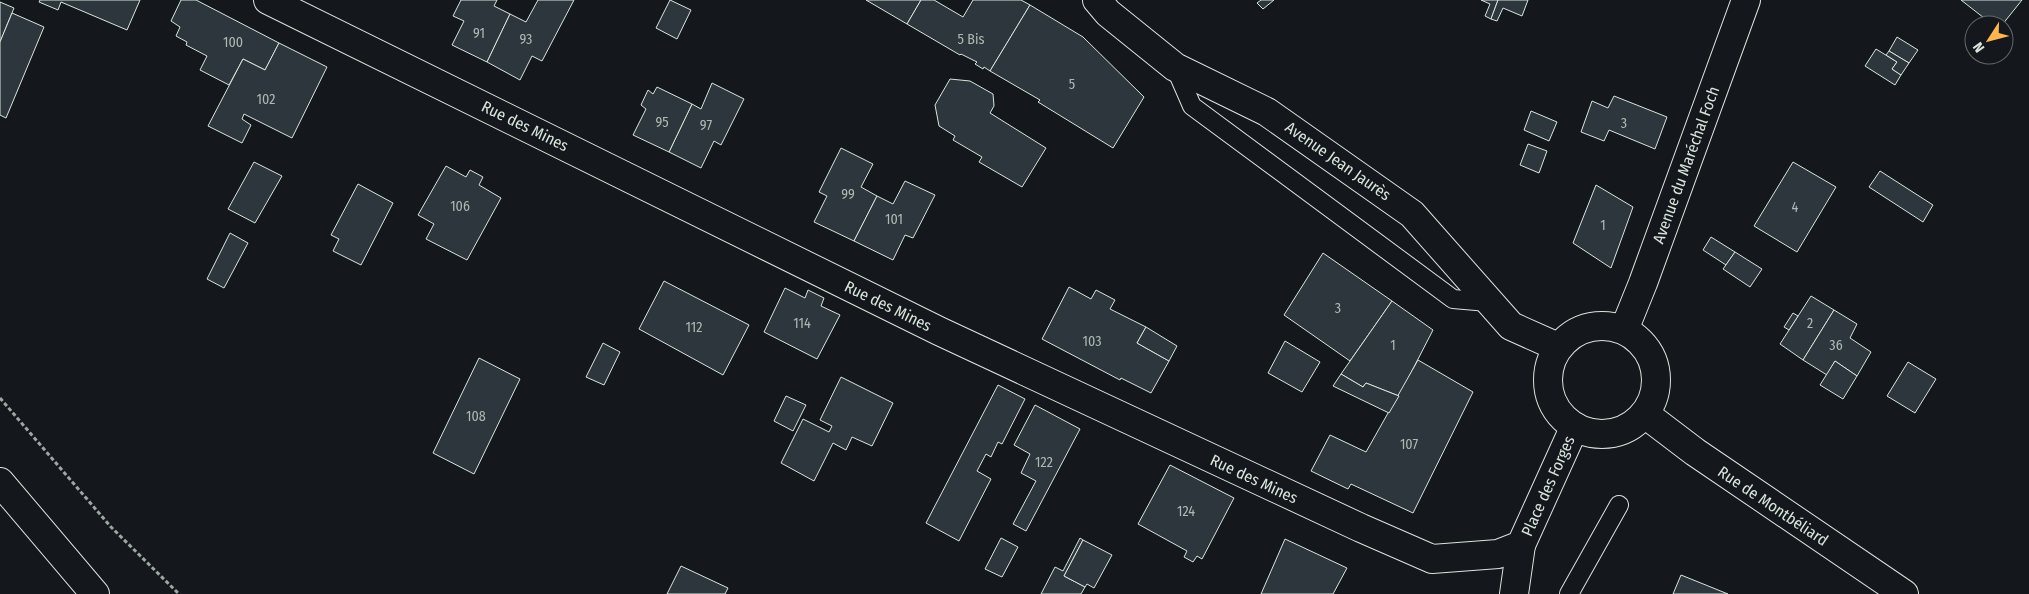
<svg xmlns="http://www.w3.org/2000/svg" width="2029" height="594" viewBox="0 0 2029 594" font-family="'Fira Sans Condensed',sans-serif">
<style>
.building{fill:#2c363c;stroke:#d8e6dc}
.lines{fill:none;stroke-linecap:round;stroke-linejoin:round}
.service-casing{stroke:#d8e6dc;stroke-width:20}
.minor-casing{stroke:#d8e6dc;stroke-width:30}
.tertiary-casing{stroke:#d8e6dc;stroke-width:30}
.path{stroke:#9da8a2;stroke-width:3;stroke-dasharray:4 2.5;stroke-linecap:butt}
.service{stroke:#14181c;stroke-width:18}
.minor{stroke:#14181c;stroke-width:28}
.tertiary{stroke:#14181c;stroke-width:28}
.labels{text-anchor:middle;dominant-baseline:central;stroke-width:4;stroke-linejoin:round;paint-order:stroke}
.number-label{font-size:14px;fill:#adbab4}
.street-label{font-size:16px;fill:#d8e6dc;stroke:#14181c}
</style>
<rect width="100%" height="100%" fill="#14181c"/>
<g class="building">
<polygon points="40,0 140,0 127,30 61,2 58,10 39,2"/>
<polygon points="181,0 196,0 279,43 265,70 243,59 229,85 200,70 207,56 186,45 187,42 176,36 180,27 171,21"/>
<polygon points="461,0 497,0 494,6 510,14 487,62 452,45 464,21 453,16"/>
<polygon points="538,0 574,0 542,61 532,56 520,80 487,62 510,14 526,22"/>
<polygon points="670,0 691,10 677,39 656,28"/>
<polygon points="866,0 921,0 907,24"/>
<polygon points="921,0 934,0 963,17 973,0 1021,0 1030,5 990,71 984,67 983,69 975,64 977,62 961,54 960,55 907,24"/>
<polygon points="1261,0 1274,0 1263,9 1257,3"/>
<polygon points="1481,0 1498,0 1491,19 1485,16 1490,4"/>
<polygon points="1498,0 1528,0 1522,16 1503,8 1497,21 1491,19"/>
<polygon points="1961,0 2022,0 2002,25 1993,25"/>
<polygon points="0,2 14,8 0,42"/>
<polygon points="1030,5 1083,37 1144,97 1113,148 1038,102 1040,100 990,71"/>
<polygon points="12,13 44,27 6,118 0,115 0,42"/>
<polygon points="1897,37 1918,50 1909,63 1889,51"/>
<polygon points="279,43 327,67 292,138 244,114 242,119 251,125 242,143 208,126 243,59 265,70"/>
<polygon points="1876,49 1897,62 1892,69 1901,75 1895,85 1865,66"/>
<polygon points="1889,51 1909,63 1901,75 1892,69 1897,62 1886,55"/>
<polygon points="950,79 970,81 993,94 994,106 990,113 1046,148 1022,187 979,162 982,157 953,140 955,136 939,126 935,105"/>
<polygon points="712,83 744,99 721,145 714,141 701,168 669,152 692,104 701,109"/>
<polygon points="657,87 692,104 669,152 633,135 646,109 641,105 648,90 653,94"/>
<polygon points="1614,96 1667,117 1655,149 1609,130 1604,141 1581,132 1592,101 1608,108"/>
<polygon points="1531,111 1557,122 1549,141 1524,130"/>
<polygon points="1528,144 1547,151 1539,173 1520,165"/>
<polygon points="841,148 873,164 861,187 877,196 854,241 814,222 827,196 819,192"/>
<polygon points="254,162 282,176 255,223 228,209"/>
<polygon points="1793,162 1836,187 1797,252 1754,226"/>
<polygon points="446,166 466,177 470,170 483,177 479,185 501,198 467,260 426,239 434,224 418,215"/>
<polygon points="1880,171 1933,205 1923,222 1869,187"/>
<polygon points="905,181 935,195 913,238 905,235 893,260 854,241 877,196 893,204"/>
<polygon points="358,184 393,203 361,265 333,251 339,239 331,235"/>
<polygon points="1596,185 1633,207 1611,268 1573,243"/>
<polygon points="230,233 248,243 224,288 207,279"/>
<polygon points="1711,237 1735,252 1726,265 1703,250"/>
<polygon points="1735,252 1762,269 1750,287 1723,269"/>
<polygon points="1323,253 1392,301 1350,361 1284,315"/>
<polygon points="664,281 749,325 723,375 639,329"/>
<polygon points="1069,287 1091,299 1096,290 1115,300 1110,309 1146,327 1137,343 1169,361 1151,393 1121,378 1120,380 1042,339"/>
<polygon points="785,288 805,298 808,290 824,298 821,306 840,315 817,359 764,332"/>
<polygon points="1811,296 1834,310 1803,360 1780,344"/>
<polygon points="1392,301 1433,330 1399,396 1366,383 1363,387 1341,374"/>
<polygon points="1834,310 1857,324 1850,338 1871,352 1857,376 1835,361 1827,375 1803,360"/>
<polygon points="1793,313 1798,316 1789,330 1784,327"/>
<polygon points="1146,327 1177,346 1169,361 1137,343"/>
<polygon points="1285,341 1320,362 1302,392 1268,373"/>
<polygon points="603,343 620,352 604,385 586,377"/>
<polygon points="479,358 520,379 474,474 433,453"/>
<polygon points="1418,360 1473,392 1413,513 1351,484 1348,489 1311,471 1330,435 1366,452"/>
<polygon points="1835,361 1857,376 1843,399 1820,385"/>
<polygon points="1908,362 1936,379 1915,413 1887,396"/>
<polygon points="1341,374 1363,387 1366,383 1399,396 1389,413 1333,386"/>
<polygon points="841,377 893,403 872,446 852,437 846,450 833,443 814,481 781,463 803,419 829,432 832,426 820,420"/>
<polygon points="998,385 1025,399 1002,444 998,442 991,457 986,454 977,471 991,479 959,541 926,523"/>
<polygon points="786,396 806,405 793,431 774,421"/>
<polygon points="1035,405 1080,429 1026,531 1013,524 1036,481 1021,473 1030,454 1014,445"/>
<polygon points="1170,465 1234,498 1202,559 1197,556 1193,562 1184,557 1187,551 1138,524"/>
<polygon points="1001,538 1018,547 1002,577 985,569"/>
<polygon points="1080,538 1083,540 1064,576 1085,587 1081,594 1041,594 1055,567 1063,571"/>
<polygon points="1285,539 1347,568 1333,594 1261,594"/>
<polygon points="1083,540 1112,555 1094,588 1087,584 1085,587 1064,576"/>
<polygon points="681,566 728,588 725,594 667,594"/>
<polygon points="1681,575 1728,594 1673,594"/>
</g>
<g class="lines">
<g class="service-casing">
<g id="service">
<polyline points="1175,67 1192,106 1453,299 1488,302"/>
<polyline points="1569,594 1619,505"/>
</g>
</g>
<g class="minor-casing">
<g id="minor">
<polyline points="1624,330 1643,283 1746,0"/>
<polyline points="0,482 95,594"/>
<polyline points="1514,594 1521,545"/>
</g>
</g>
<g class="tertiary-casing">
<g id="tertiary">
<polyline points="268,0 939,331 1361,528 1432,559 1498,554 1521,545 1574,428"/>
<polyline points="1097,0 1108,13 1175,67 1267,112 1412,214 1511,326 1558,347"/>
<circle cx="1602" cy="380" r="54"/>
<polyline points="1645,414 1695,452 1904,594"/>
</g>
</g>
<polyline class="path" points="0,398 111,527 179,594"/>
<use href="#service" class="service"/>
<use href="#minor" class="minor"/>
<use href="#tertiary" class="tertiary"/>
</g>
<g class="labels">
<g class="number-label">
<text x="479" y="33">91</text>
<text x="526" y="39">93</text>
<text x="971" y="39">5 Bis</text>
<text x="233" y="42">100</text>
<text x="1072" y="84">5</text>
<text x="266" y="99">102</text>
<text x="662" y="122">95</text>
<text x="1624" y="123">3</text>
<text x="706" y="125">97</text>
<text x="848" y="194">99</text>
<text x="460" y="206">106</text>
<text x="1795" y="207">4</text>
<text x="894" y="219">101</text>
<text x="1603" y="225">1</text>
<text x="1338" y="308">3</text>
<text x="802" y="323">114</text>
<text x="1810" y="323">2</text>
<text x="694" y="327">112</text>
<text x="1092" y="341">103</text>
<text x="1393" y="345">1</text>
<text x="1836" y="345">36</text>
<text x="476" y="416">108</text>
<text x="1409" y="444">107</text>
<text x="1044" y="462">122</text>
<text x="1186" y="511">124</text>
</g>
<g class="street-label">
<text transform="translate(525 126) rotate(26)">Rue des Mines</text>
<text transform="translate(1338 161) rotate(35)">Avenue Jean Jaurès</text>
<text transform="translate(1686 165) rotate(-70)">Avenue du Maréchal Foch</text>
<text transform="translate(888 306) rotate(26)">Rue des Mines</text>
<text transform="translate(1254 479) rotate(25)">Rue des Mines</text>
<text transform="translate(1548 486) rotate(-66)">Place des Forges</text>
<text transform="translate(1773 506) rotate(34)">Rue de Montbéliard</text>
</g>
</g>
<g transform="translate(1989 40) rotate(234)"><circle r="24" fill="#14181c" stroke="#626a69"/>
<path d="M0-4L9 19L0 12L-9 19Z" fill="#ffb74d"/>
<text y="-8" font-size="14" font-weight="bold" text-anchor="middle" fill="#d8e6dc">N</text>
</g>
</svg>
